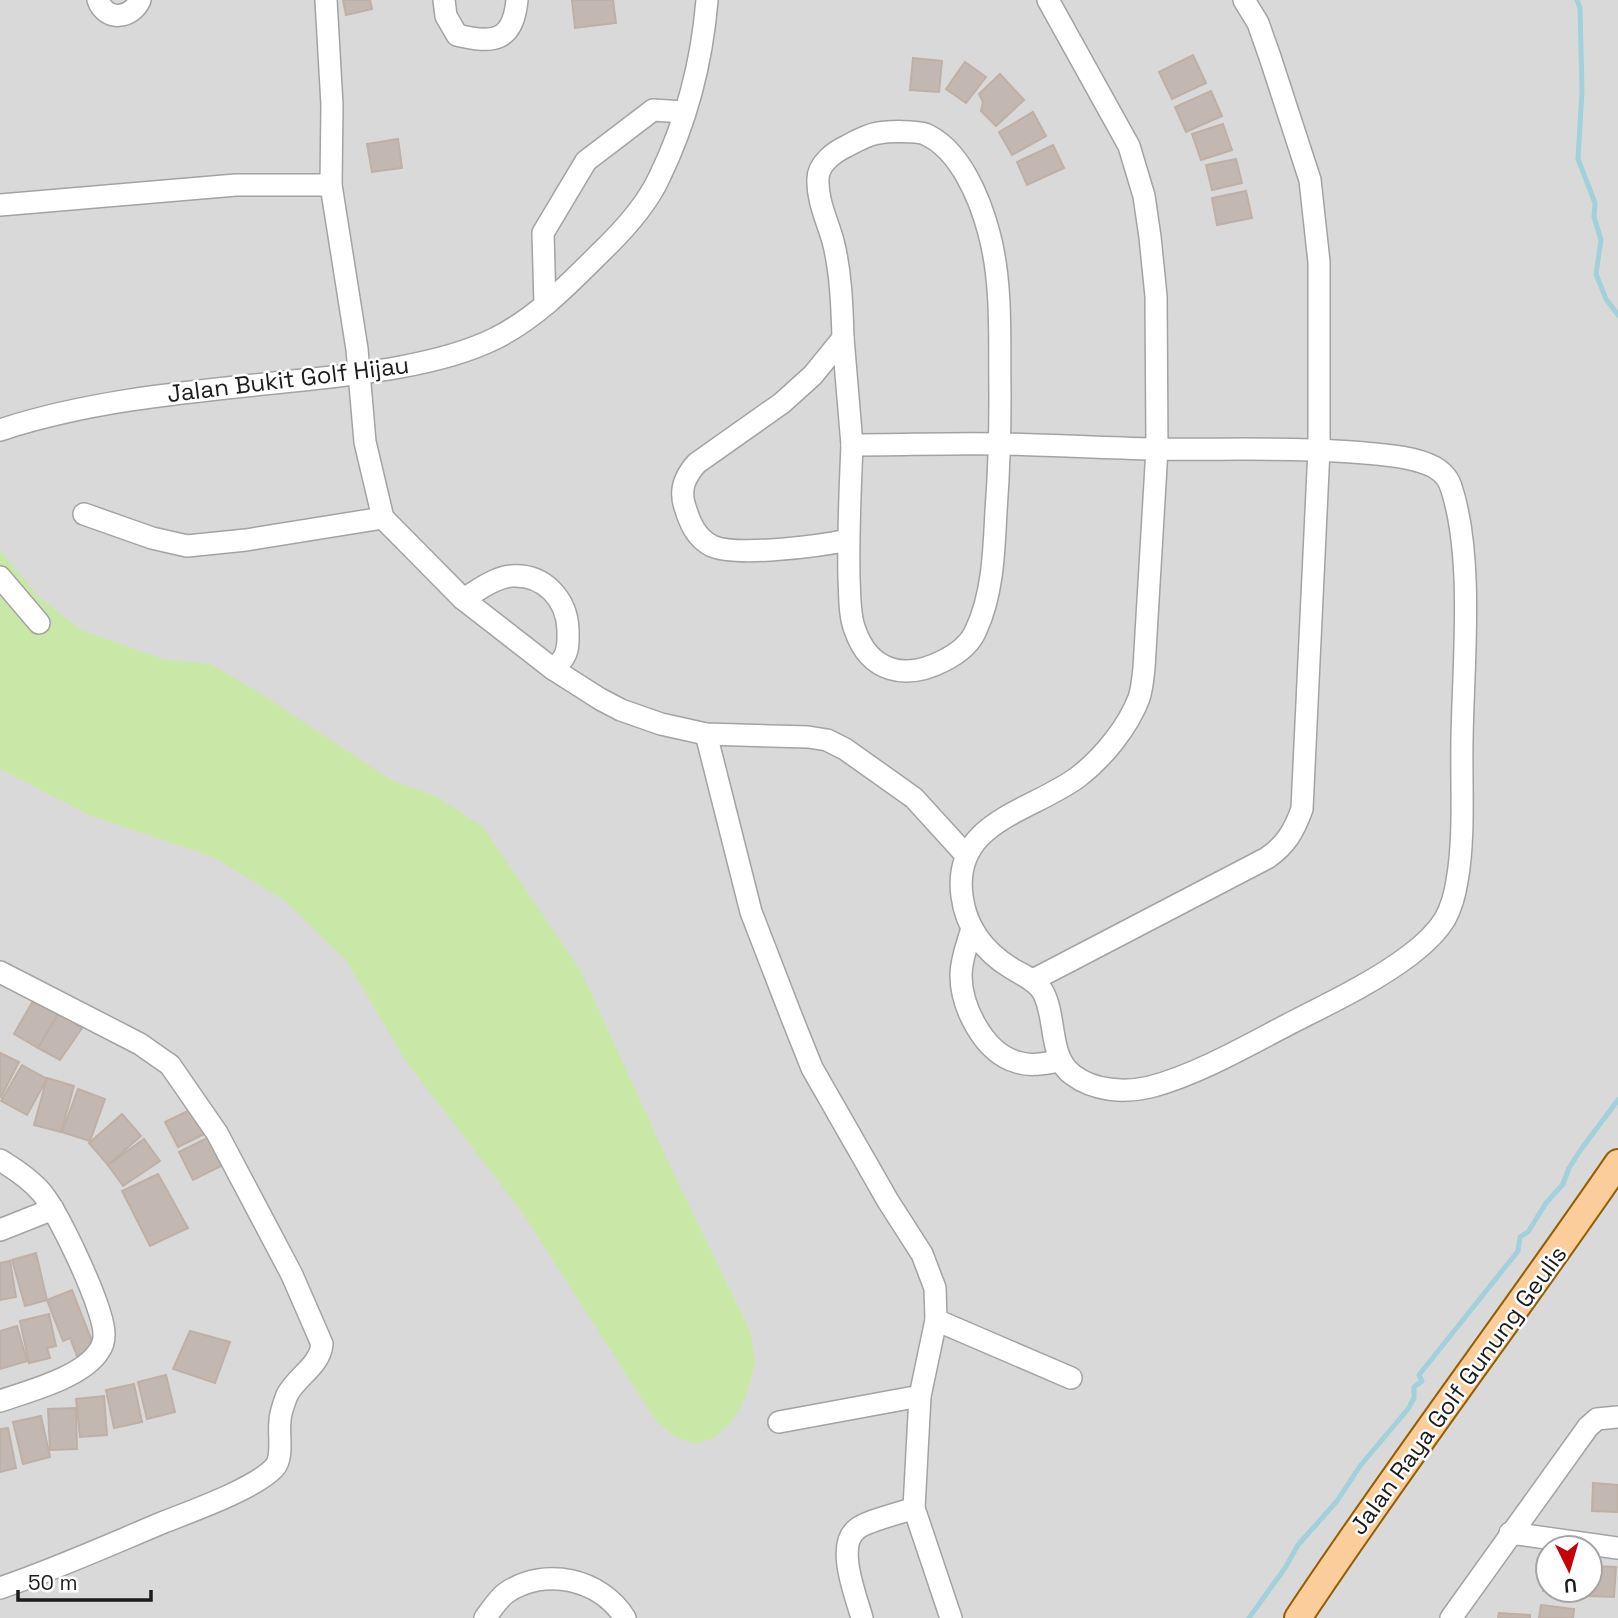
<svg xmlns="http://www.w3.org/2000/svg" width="1618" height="1618" viewBox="0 0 1618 1618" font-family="'Space Grotesk',sans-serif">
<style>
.residential{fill:#dad9d9;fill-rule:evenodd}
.grass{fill:#c9e8a7}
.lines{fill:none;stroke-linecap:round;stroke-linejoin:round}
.stream{stroke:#a2d0db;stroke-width:5}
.building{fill:#c2b8b1;stroke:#bfafa4;stroke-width:2}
.minor-casing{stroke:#a3a3a3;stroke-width:24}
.major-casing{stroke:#935e02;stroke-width:30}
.minor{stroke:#fff;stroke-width:21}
.major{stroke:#fbcd9a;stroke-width:26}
.labels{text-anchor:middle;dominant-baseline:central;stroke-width:5;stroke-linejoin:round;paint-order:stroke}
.street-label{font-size:24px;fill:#1c1c1c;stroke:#fff}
</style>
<rect width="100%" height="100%" fill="#eee9e2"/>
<path class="residential" d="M0 0H1618V1618H0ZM1548 1548H1590V1590H1548Z"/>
<polygon class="grass" points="0,550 38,596 81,630 163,659 211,664 260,693 391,780 436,796 483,827 581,971 672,1170 751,1333 755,1364 745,1399 732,1421 714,1438 695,1444 675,1437 656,1421 522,1212 405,1060 346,960 284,900 213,857 91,816 0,769"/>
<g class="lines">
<g class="stream">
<polyline points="1577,0 1580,8 1582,91 1578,159 1595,203 1594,217 1601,240 1596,274 1606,299 1618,315"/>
<polyline points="1249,1618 1285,1568 1298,1545 1337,1501 1360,1466 1408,1409 1414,1398 1414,1387 1422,1381 1419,1375 1518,1251 1520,1237 1528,1232 1546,1203 1563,1184 1569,1168 1582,1148 1618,1100"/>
</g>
</g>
<g class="building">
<polygon points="343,0 370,0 372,9 346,15"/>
<polygon points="572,0 613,0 616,23 575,28"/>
<polygon points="1193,55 1206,83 1172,99 1159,72"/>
<polygon points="913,58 942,61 939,92 910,90"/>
<polygon points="965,62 986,77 966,103 946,89"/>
<polygon points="1000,74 1024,100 996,126 981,111 983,102 979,94"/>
<polygon points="1211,91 1222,116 1186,132 1175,107"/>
<polygon points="1033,112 1046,136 1012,155 999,132"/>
<polygon points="1223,124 1232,150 1201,160 1192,134"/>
<polygon points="398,139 402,168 372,172 367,144"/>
<polygon points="1053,145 1064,168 1027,185 1017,162"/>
<polygon points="1236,159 1242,183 1212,190 1206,165"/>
<polygon points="1246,191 1252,218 1217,225 1212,198"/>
<polygon points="34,999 59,1013 38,1048 14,1034"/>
<polygon points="59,1013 82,1028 60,1060 38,1048"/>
<polygon points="0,1053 19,1062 1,1097 0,1097"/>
<polygon points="22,1065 47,1079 27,1115 1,1101"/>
<polygon points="47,1078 74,1086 61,1132 34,1125"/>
<polygon points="78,1089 105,1099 90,1141 62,1132"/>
<polygon points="198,1106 211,1131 178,1147 165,1122"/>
<polygon points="122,1114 141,1136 108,1165 89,1143"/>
<polygon points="213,1135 227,1163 193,1180 179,1152"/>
<polygon points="144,1139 160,1161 123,1186 108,1165"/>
<polygon points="158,1174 188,1228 150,1246 122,1191"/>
<polygon points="36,1253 47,1300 25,1306 12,1260"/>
<polygon points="10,1261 16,1297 0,1300 0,1263"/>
<polygon points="72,1290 95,1349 77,1356 70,1338 63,1341 47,1300"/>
<polygon points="49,1314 56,1346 47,1348 50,1358 29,1363 20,1321"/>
<polygon points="17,1326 27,1361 0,1369 0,1331"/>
<polygon points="190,1331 230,1342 215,1383 173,1369"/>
<polygon points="166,1375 175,1412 147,1419 138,1382"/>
<polygon points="134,1384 142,1422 114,1428 106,1390"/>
<polygon points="104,1396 107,1435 80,1437 76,1399"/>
<polygon points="76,1408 77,1449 50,1450 48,1409"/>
<polygon points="41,1416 50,1457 23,1464 13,1422"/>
<polygon points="8,1428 16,1468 0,1472 0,1429"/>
<polygon points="1593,1483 1618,1485 1618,1512 1592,1511"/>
<polygon points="1546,1556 1548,1556 1548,1590 1569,1590 1569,1593 1543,1591"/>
<polygon points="1590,1566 1616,1567 1614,1597 1587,1596 1587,1590 1590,1590"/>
<polygon points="1541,1605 1574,1609 1573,1618 1539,1618"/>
<polygon points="1499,1613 1530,1615 1530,1618 1498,1618"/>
</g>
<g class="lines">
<g class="minor-casing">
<g id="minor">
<path d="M98 0C106 22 131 19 140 0"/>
<polyline points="326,0 332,105 331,185 357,349 365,442 383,518 463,599 553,669 600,699 621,710 661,724 706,734 808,737 827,740 845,749 914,798 965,854"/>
<path d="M444 0 446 16 457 35C493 44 513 42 517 0"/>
<polyline points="0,205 236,185 331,185"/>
<polyline points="545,305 543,233 586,161 653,110 684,112"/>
<path d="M843 338C842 306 841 272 833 241 827 220 817 200 818 179 818 164 834 152 847 146 856 141 869 134 879 133 888 131 917 131 925 134 960 149 980 199 989 233 1003 285 999 342 1000 395 1000 434 999 472 996 511 994 550 993 594 976 630 970 645 957 654 943 661 906 680 870 673 855 630 849 615 850 595 849 579 848 534 850 490 852 445"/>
<path d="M0 430C98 398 201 391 303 380 361 374 441 365 494 339 535 319 568 285 600 253 622 232 646 206 659 178 686 123 702 61 707 0"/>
<polyline points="84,514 152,538 187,546 246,540 383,518"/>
<path d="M848 540C820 546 737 557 712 546 696 538 690 523 685 507 679 490 685 476 697 463L782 403 813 375 843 338 852 445C903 445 953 443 1003 444 1054 445 1104 448 1154 449 1225 450 1295 447 1365 453 1387 455 1415 457 1434 467 1444 473 1449 479 1452 490 1474 560 1463 666 1462 740 1461 786 1465 836 1457 881 1455 894 1451 908 1445 919 1437 932 1422 946 1410 955 1373 983 1328 1004 1287 1025 1245 1047 1196 1075 1150 1087 1125 1093 1094 1091 1073 1075 1048 1057 1057 1018 1043 992 1036 980 1022 975 1011 968 985 952 966 928 962 896 952 821 1031 812 1078 777 1103 758 1128 727 1139 698 1142 689 1143 678 1144 668L1157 449 1156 296 1150 237 1144 196 1129 146 1048 0"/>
<polyline points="0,577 39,623"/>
<path d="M463 599C477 591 495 577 512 576 544 574 567 599 568 630 568 639 569 649 564 657 562 661 556 666 553 669"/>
<polyline points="706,734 751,912 792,1018 812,1068 888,1201 922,1254 935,1288 936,1320 920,1396 914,1508 951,1618"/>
<path d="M972 928C968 943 961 959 961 975 961 1007 984 1053 1017 1062 1031 1067 1045 1063 1060 1061"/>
<path d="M0 972 140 1044 170 1065 217 1133 292 1275 322 1344C320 1366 297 1376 287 1395 284 1403 280 1413 280 1421 278 1434 284 1458 274 1468 254 1489 192 1511 164 1522 109 1545 56 1569 0 1588"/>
<path d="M1033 980 1267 858C1286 845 1294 831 1302 809L1319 449V262L1310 180 1270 57 1258 23 1244 0"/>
<path d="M0 1160C15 1169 31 1180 42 1193 59 1214 105 1310 104 1335 104 1340 102 1347 99 1351 83 1377 29 1391 0 1401"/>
<polyline points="0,1230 53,1209"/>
<polyline points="936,1320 1071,1378"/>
<polyline points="779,1422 920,1396"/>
<polyline points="1510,1533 1618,1548"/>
<path d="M485 1618C491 1610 498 1599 506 1593 545 1566 601 1579 625 1618"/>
<path d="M862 1618C856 1596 835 1545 857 1529 866 1521 901 1513 914 1508"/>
<polyline points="1451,1618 1588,1427 1597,1419 1618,1417"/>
</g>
</g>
<g class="major-casing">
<path id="major" d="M1298 1618C1401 1463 1513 1316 1618 1163"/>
</g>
<use href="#minor" class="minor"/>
<use href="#major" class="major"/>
</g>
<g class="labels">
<g class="street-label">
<text transform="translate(288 379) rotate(-7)">Jalan Bukit Golf Hijau</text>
<text transform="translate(1458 1390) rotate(-54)">Jalan Raya Golf Gunung Geulis</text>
</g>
</g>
<g transform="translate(1569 1569) rotate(175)"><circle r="33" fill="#ffffff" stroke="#a4a4a4" stroke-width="2"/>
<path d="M0-5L12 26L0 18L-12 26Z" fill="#c60209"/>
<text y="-10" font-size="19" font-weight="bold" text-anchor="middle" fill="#1c1c1c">U</text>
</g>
<path d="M18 1590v10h133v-10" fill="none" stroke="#1c1c1c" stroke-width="3.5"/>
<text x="28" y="1590" font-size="21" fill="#1c1c1c" stroke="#ffffff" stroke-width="5" paint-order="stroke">50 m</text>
</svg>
